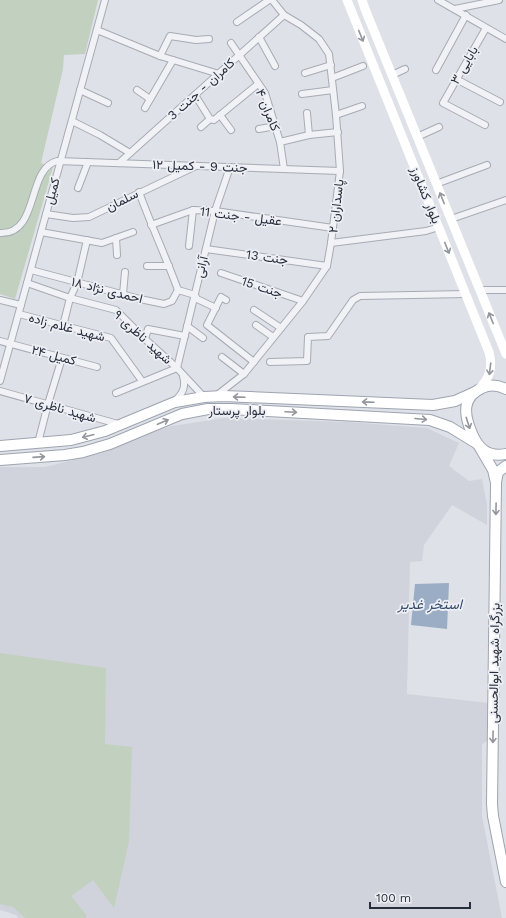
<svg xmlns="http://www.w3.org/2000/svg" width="506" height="918" viewBox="0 0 506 918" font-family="'Work Sans',Vazirmatn,sans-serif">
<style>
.built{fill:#d0d3db}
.green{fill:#c2d0bf}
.water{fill:#9bacc5}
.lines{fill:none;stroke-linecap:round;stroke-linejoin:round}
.minor-casing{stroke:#a7abb4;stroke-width:8}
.primary-casing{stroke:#9ea4b1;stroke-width:12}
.minor{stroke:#f0f2f5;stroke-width:6}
.secondary{stroke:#fff;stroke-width:9}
.primary{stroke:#fff;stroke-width:10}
.oneway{stroke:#94969e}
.labels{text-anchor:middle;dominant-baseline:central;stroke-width:3.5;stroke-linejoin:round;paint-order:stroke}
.street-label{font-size:13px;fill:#282e3c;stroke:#edeff4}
.water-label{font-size:14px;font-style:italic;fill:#354a6e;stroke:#edeff4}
</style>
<rect width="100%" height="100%" fill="#dee1e7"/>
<polygon class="built" points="225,418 347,422 427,428 459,443 449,466 469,481 482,479 487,505 487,525 452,505 424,545 422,561 410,562 407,694 489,703 487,741 482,744 482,816 502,918 18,918 16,915 0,910 0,467 45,467 105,452 145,434 172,426"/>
<g class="green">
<polygon points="0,0 98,0 85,54 64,55 63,69 41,163 53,167 15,299 0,294"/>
<polygon points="0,653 106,668 105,744 132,747 129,841 114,908 93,880 71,896 87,916 84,918 25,918 13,907 0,904"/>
</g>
<polygon class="water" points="449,583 447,629 411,625 415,584"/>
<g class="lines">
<g class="minor-casing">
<g id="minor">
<polyline points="438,0 506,39"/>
<polyline points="455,9 499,0"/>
<polyline points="237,22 269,0"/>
<polyline points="97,30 160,56 219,74"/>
<polyline points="259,37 275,66"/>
<polyline points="231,43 265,93 280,142 284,169"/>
<polyline points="160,56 170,36 196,40 209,39"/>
<polyline points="436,70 466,15"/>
<polyline points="305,73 331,65"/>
<polyline points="392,75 405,69"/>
<polyline points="332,78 363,66"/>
<polyline points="456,79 500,102"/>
<polyline points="80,90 108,103"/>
<polyline points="137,90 150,99"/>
<polyline points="302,94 333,90"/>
<polyline points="195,95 210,119 214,120 258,84"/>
<polyline points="145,108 173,60"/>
<polyline points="307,113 309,135"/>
<polyline points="220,115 231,130"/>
<polyline points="336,115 362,106"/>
<polyline points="72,121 100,135 130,153"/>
<polyline points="485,125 443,103 486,28"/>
<polyline points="201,127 210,119"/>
<polyline points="259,129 276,126"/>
<polyline points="417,137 439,127"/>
<polyline points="280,142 309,135 338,132"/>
<polyline points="119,163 284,15"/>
<polyline points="436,184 487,165"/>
<polyline points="78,188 88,162"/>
<path d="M139 192C151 225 166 257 178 290"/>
<polyline points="46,214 73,218 89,217 194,167"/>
<polyline points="451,219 506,200"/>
<polyline points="151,225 193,210 215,211 333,228"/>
<polyline points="41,232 102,243 133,232"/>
<path d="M0 233C40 235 26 169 57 161L340 171"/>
<polyline points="116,238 117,255"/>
<polyline points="331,243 426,231 439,227"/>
<polyline points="189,246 193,210"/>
<polyline points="206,249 327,266"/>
<polyline points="147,266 169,266"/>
<polyline points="31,270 140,299 164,304 172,301 178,290"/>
<polyline points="221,273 303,301"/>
<polyline points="27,283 70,298 116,310 145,339 177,368 204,397"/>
<polyline points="178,290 195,295 197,299 216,308"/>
<polyline points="480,290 506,290"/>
<polyline points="123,294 125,272"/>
<polyline points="0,300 21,305"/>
<polyline points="226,300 221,297 207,325 254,362"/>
<polyline points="254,310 281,328"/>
<polyline points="19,314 111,338 142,381"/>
<polyline points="256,325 273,337"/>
<polyline points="63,326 70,298 77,283 87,240"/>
<polyline points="187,326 203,338"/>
<polyline points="145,339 148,329 185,336"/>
<polyline points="0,341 97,367"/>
<polyline points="222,357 244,374"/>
<polyline points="270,362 307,361 308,337 328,336 353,300 360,296 466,294"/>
<polyline points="0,381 105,0"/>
<polyline points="0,391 118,424"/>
<polyline points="116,393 177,368 215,211 230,167"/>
<polyline points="217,395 244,374 303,301 327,266 331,243 340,171 336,115 329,54 319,39 301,25 284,15 272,0"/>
<path d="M175 401C183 393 186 387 183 376"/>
<polyline points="38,443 48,404 62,358"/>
</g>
</g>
<g class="primary-casing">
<g id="primary">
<path d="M506 389C498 385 490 384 482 388 462 397 464 414 471 431 477 447 487 458 506 454"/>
<polyline points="0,446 71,440 105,431 175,402 204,397 224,396 433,405 455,401 475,392"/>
<polyline points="479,446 493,470 496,483 492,804 493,816 506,882"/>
<polyline points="0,460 65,455 83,452 110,444 182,414 208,409 231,409 430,420 450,427 476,443"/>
<polyline points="496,482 498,472 506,466"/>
</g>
</g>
<use href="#minor" class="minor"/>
<g class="secondary">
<path d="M347 0 489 352C493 368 490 378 478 390"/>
<polyline points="362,0 365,9 506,354"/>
</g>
<use href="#primary" class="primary"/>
</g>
<defs><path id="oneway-shaft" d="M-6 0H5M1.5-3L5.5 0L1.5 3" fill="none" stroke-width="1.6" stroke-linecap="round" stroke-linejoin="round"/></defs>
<g class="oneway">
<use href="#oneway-shaft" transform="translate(361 36) rotate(68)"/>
<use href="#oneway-shaft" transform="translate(442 198) rotate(-112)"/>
<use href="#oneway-shaft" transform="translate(447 248) rotate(68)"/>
<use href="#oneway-shaft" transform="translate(491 318) rotate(-112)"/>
<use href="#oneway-shaft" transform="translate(490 369) rotate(97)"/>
<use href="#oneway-shaft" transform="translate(239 397) rotate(-178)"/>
<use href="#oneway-shaft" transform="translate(368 402) rotate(-178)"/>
<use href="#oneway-shaft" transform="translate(291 412) rotate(3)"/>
<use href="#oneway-shaft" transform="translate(421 419) rotate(5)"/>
<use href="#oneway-shaft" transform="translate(163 422) rotate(-23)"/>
<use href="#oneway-shaft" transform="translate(468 423) rotate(72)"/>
<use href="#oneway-shaft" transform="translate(88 436) rotate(166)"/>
<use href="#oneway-shaft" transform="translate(39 457) rotate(-4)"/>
<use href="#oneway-shaft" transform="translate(496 509) rotate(91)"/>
<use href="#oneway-shaft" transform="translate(493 737) rotate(91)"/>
</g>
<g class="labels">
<g class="street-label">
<text transform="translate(464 65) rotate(-60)">بابایی ۳</text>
<text transform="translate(201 89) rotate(-42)">کامران - جنت 3</text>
<text transform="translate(268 110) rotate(68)">کامران ۴</text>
<text transform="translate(200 166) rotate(2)">جنت 9 - کمیل ۱۲</text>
<text transform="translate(52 191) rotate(-75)">کمیل</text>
<text transform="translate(426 195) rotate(68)">بلوار کشاورز</text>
<text transform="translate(122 200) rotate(-26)">سلمان</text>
<text transform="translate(336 206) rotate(-83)">پاسداران ۲</text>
<text transform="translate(241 216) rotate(7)">عقیل - جنت 11</text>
<text transform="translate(267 257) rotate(8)">جنت 13</text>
<text transform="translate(201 267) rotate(-77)">آرانی</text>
<text transform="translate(262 287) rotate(19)">جنت 15</text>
<text transform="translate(107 290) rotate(14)">احمدی نژاد ۱۸</text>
<text transform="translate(67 327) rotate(15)">شهید غلام زاده</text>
<text transform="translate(143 337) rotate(42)">شهید ناظری ۹</text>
<text transform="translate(54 355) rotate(15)">کمیل ۲۴</text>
<text transform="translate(60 408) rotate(16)">شهید ناظری ۷</text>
<text x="237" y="410">بلوار پرستار</text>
<text transform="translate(494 663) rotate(-89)">بزرگراه شهید ابوالحسنی</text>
</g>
<g class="water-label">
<text x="430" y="604">استخر غدیر</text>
</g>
</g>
<path d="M370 902v6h100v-6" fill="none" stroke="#282e3c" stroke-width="2"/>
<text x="376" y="902" font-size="12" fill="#282e3c" stroke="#edeff4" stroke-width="3" paint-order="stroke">100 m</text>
</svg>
